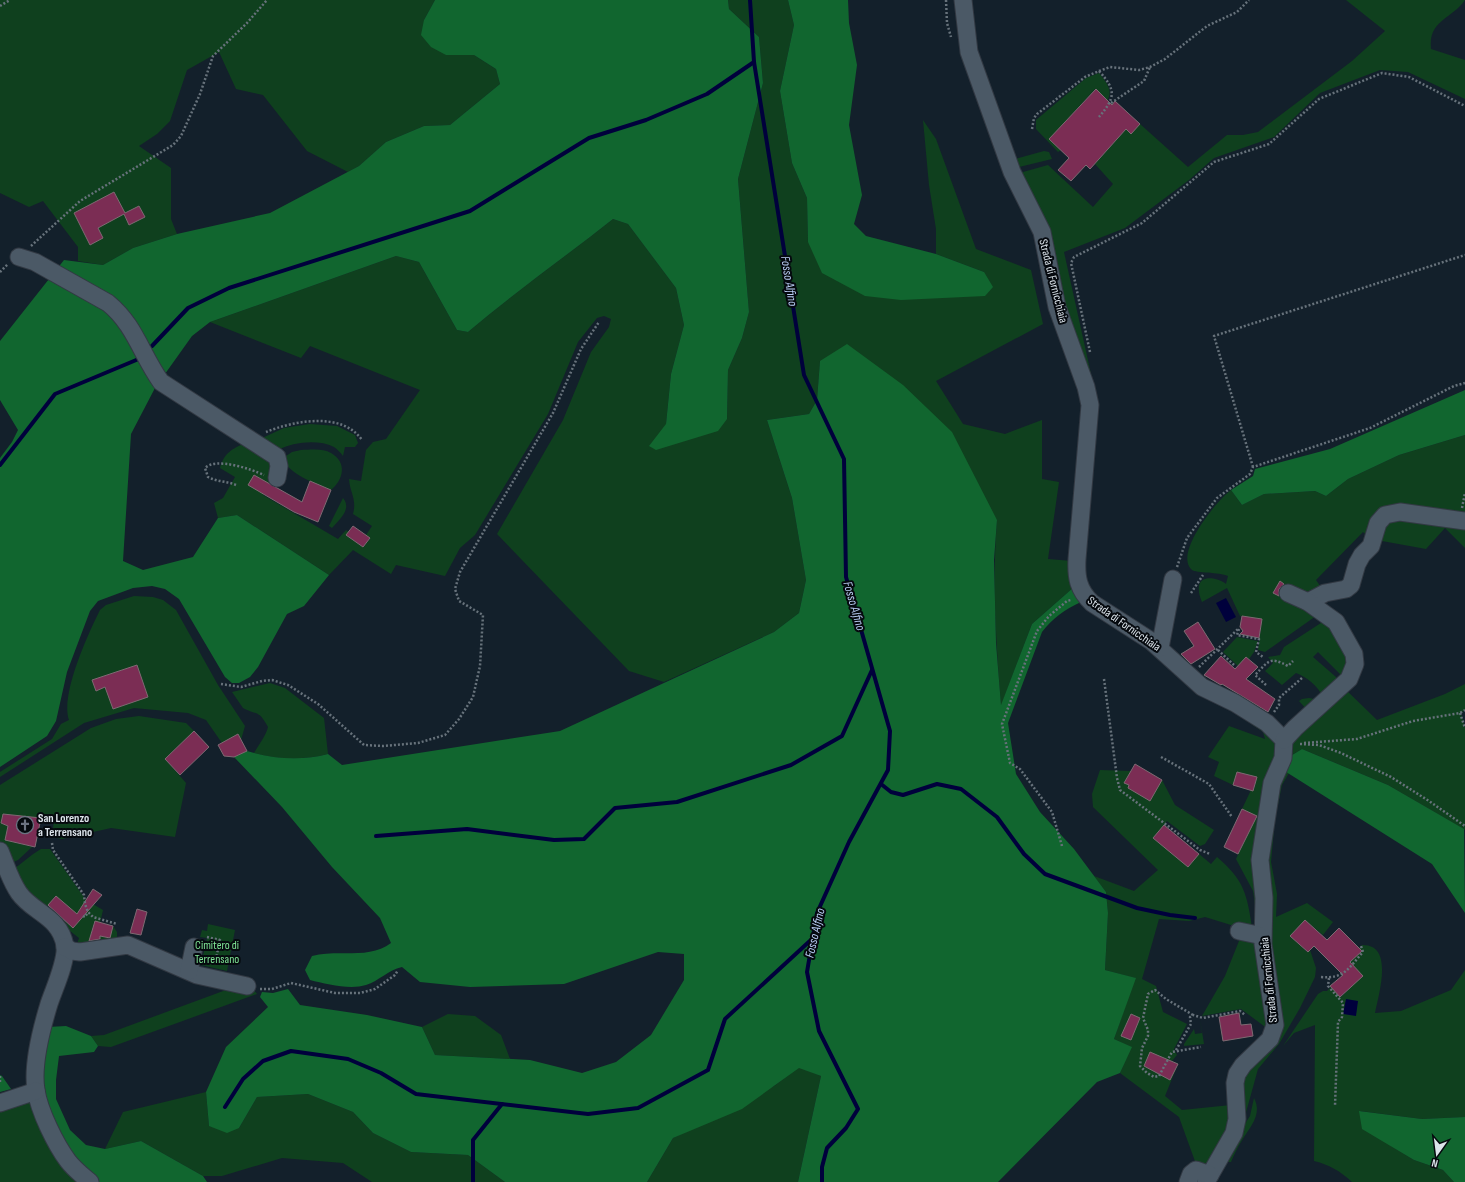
<svg xmlns="http://www.w3.org/2000/svg" width="1465" height="1182" viewBox="0 0 1465 1182" font-family="'Sofia Sans Condensed',sans-serif">
<style>
.green{fill:#0f401e;fill-rule:evenodd}
.forest{fill:#11662f}
.water{fill:#00003c}
.lines{fill:none;stroke-linecap:round;stroke-linejoin:round}
.stream{stroke:#00003c;stroke-width:4}
.building{fill:#7b2d54;stroke:#7e6a72}
.minor-casing{stroke:#323943;stroke-width:19}
.path{stroke:#67727b;stroke-width:2.5;stroke-dasharray:2 2;stroke-linecap:butt}
.minor{stroke:#4b5966;stroke-width:17}
.labels{text-anchor:middle;dominant-baseline:central;stroke-width:4;stroke-linejoin:round;paint-order:stroke}
.street-label{font-size:12px;fill:#dce4eb;stroke:#05090e}
.poi-label{font-size:12px;font-weight:bold;fill:#dce4eb;stroke:#05090e;text-anchor:start}
.park-label{font-size:12px;fill:#80e797;stroke:#05090e}
.water-label{font-size:13px;font-style:italic;fill:#b9cdf4;stroke:#05090e}
</style>
<rect width="100%" height="100%" fill="#13202b"/>
<g class="green">
<polygon points="0,0 435,0 424,20 446,55 474,55 496,69 500,84 450,125 424,126 386,142 359,166 348,172 307,151 263,95 236,89 219,52 187,70 170,121 157,134 139,146 171,168 171,219 177,234 133,248 103,265 78,261 78,247 43,201 29,207 0,193"/>
<path d="M728 0H788L794 25 780 91 792 163 807 198 808 242 984 272 936 254V229L929 185 923 120 936 139 976 249 1031 270 1043 324 936 381 963 424 1005 434 1042 420V479L1059 482 1048 559 1072 561 1074 587 1032 624 1001 706C996 644 992 582 997 520L820 361 817 400 809 414 767 420 792 498 806 580 799 613 774 632 664 682 629 671 497 534 563 420 591 352 609 327 611 319 604 316 597 318 578 342 548 414 475 535 460 548 445 576 396 565 391 574 353 550 329 575 237 515 218 518 214 503 223 498 235 477 220 468C224 453 232 449 245 443L270 459 274 476 263 495 338 539 346 530 349 532 346 535 363 547 370 539 366 535 372 526 353 514C357 499 350 493 349 479L361 481 366 450 373 442 386 439 420 390 310 346 301 358 210 322 396 256 419 262 457 330 468 332C515 292 565 257 613 219L628 224 676 288 684 325 671 374 666 424 727 419 728 370 742 338 749 312 738 179 763 83 759 37 729 9Z"/>
<path d="M1346 0H1465C1452 19 1428 20 1431 49L1465 60V99L1408 72 1380 70 1320 93 1274 137 1214 158 1189 180 1125 228 1064 252 1097 401 1094 405 1016 174 1048 165 1093 207 1113 184 1095 164 1126 129 1131 133 1140 124 1188 167 1227 135H1243L1258 132 1352 61 1385 31Z"/>
<path d="M1099 73C1107 83 1115 92 1105 104L1095 89 1049 139 1061 150 1058 152 1036 129V120L1086 78Z"/>
<polygon points="1044,151 1049,152 1052,159 1015,168 1011,160"/>
<path d="M310 424 337 426 355 435 358 443 355 447H345L343 456C341 453 337 449 334 447 318 439 293 442 278 450L260 439 284 428Z"/>
<path d="M1465 435V548L1445 528 1426 549 1371 539 1363 532 1316 580 1323 590 1305 598 1280 582 1273 593 1284 599 1286 596 1316 616 1265 652 1258 650 1262 619 1240 616 1227 588 1202 602C1200 597 1198 592 1199 586 1201 574 1219 578 1226 584L1228 576C1219 572 1196 573 1192 570 1173 554 1217 500 1231 490L1242 505 1264 494 1315 491 1326 496 1348 479 1399 455Z"/>
<path d="M301 450C310 450 323 448 331 453 348 463 343 480 331 490 315 483 289 475 283 458L292 452Z"/>
<path d="M343 498C352 509 340 519 332 528L329 526Z"/>
<path d="M134 596 153 597 163 600 176 610 218 685 245 726 241 740 238 734 222 743 206 720 188 713 134 708 84 723 0 777V772L52 739 61 724 69 720C60 695 88 634 100 610L106 605Z"/>
<path d="M1324 621H1328L1352 663 1341 675 1318 652 1313 657 1336 677 1337 680 1323 697C1318 686 1307 677 1296 673L1282 685 1265 671 1273 663 1268 657 1280 655 1284 647Z"/>
<polygon points="1237,637 1258,641 1254,652 1249,659 1246,657 1238,666 1223,652"/>
<path d="M270 683 285 688 324 718 328 754C306 760 277 760 254 753 259 744 266 736 268 727 258 709 258 716 243 708L232 692Z"/>
<polygon points="1465,684 1465,710 1461,713 1465,728 1465,830 1388,785 1302,749 1289,757 1290,736 1345,689 1377,720 1445,694"/>
<polygon points="1309,698 1314,699 1317,702 1308,711 1299,701 1302,699"/>
<polygon points="139,716 186,723 194,731 165,759 186,783 175,837 111,828 62,839 52,837 54,820 3,814 1,823 8,826 5,840 32,847 18,860 9,864 0,842 0,785 91,728 116,719"/>
<polygon points="1240,716 1278,740 1258,926 1253,891 1236,859 1256,816 1242,809 1251,790 1254,790 1257,777 1237,772 1233,785 1214,776 1219,762 1208,757 1229,726 1265,739 1263,732"/>
<path d="M1100 770 1131 771 1124 783 1129 785 1128 788 1150 800 1162 780 1175 805 1214 830 1205 844 1200 846 1167 821 1153 838 1188 867 1199 854 1211 864 1217 857C1244 880 1247 894 1252 927L1244 929 1205 917 1189 921 1159 919 1142 979 1156 986 1163 1012 1187 1024 1174 1049 1177 1055 1172 1061 1178 1064 1165 1096 1182 1110 1231 1105 1232 1122 1208 1167 1196 1164 1179 1117 1120 1073 1131 1047 1114 1039 1135 978 1105 970 1108 913 1106 892 1094 876 1134 891 1158 870 1093 807 1092 794Z"/>
<polygon points="1283,770 1289,773 1282,785 1275,819 1271,862 1277,894 1276,917 1307,903 1333,922 1323,935 1305,920 1290,936 1307,952 1310,950 1316,968 1315,977 1300,1008 1279,1044 1258,1069 1245,1116 1241,1094 1245,1073 1270,1049 1270,946 1265,864 1271,816"/>
<path d="M41 849H50L86 900 103 910 100 923 94 922 90 938 99 940 100 936 110 938 113 926 117 932V941L77 944 79 938 28 898 12 870C22 864 30 855 41 849ZM55 896 81 918 73 928 47 907Z"/>
<polygon points="208,924 235,930 227,971 201,965 207,938 200,937 202,930 207,931"/>
<polygon points="1241,936 1256,941 1270,1027 1264,1026 1241,1009 1202,1016 1225,976"/>
<path d="M1362 945C1395 944 1378 996 1375 1013L1401 1011 1451 990 1465 970V1117L1422 1119 1360 1111 1391 1146 1414 1160 1443 1170 1454 1182H1352C1340 1171 1330 1165 1314 1161L1315 1025 1294 1033 1283 1046 1318 994 1323 991H1327L1331 987 1341 997 1351 987 1350 962 1362 951 1359 948Z"/>
<polygon points="234,987 254,990 257,994 111,1047 98,1046 91,1036 104,1035"/>
<polygon points="448,1014 475,1016 501,1035 510,1059 435,1055 422,1027"/>
<polygon points="1200,1019 1204,1044 1184,1046 1184,1044 1194,1029 1195,1034 1202,1033"/>
<polygon points="799,1067 821,1076 798,1182 647,1182 673,1138 706,1122 774,1086"/>
<polygon points="206,1092 209,1126 239,1128 257,1097 308,1094 353,1112 373,1133 411,1152 468,1155 505,1182 372,1182 343,1163 282,1158 222,1176 203,1176 141,1141 105,1149 123,1112"/>
<polygon points="0,1095 22,1102 30,1102 84,1182 0,1182"/>
<path d="M1254 1098C1263 1115 1249 1128 1241 1142 1237 1148 1234 1155 1231 1162H1223L1237 1136 1250 1116Z"/>
</g>
<g class="forest">
<path d="M435 0H728L729 9 759 37 763 83 738 179 749 312 742 338 728 370 727 419 718 431 656 450 649 446 666 424 671 374 684 325 676 288 628 224 613 219C565 257 515 292 468 332L457 330 419 262 396 256 210 322 192 336 155 388 131 434 123 561 143 570 193 557 218 518 237 515 329 575 304 606 287 614 258 667 250 677 239 683H232L225 677 179 599 165 589 152 586 133 588 98 601 90 611 67 672 56 721 47 736 0 767V458L12 442 18 430 0 400V341L64 260 103 265 133 248 177 234 270 213 359 166 386 142 424 126 450 125 500 84 496 69 474 55H446L431 47 421 35 424 20Z"/>
<polygon points="788,0 848,0 849,23 857,65 849,125 862,195 854,224 866,236 936,254 984,272 993,287 985,296 901,300 865,296 822,273 808,242 807,198 792,163 780,91 794,25"/>
<path d="M847 344 903 385 952 432 997 520 994 560 996 643 1001 705 1032 624 1074 587 1081 602C1064 610 1053 618 1042 632L1008 723 1016 774 1040 812 1074 849 1106 892 1108 913 1105 970 1136 978 1114 1039 1132 1047 1120 1073 1097 1082 998 1182H798L821 1076 799 1068 742 1109 673 1138 647 1182H505L468 1155 411 1152 373 1133 353 1112 308 1094 257 1097 239 1128 227 1133 209 1126 206 1092 226 1047 268 1007 260 997 262 992 273 993 288 989 300 1005 367 1015 422 1027 435 1055 530 1060 582 1073 616 1062 651 1035 684 980V954L658 952 564 984 470 987 420 982 402 967C388 970 379 981 366 985 350 990 326 984 310 980L305 970 312 956C337 949 369 960 391 943L380 918 332 867 282 807 234 757 247 751C272 759 302 761 328 754L342 765 560 731 774 632 799 613 806 580 792 498 767 420 809 414 817 400 820 361Z"/>
<polygon points="1465,390 1465,435 1399,455 1348,479 1326,496 1315,491 1264,494 1242,505 1231,490 1253,476 1255,469 1330,449"/>
<polygon points="1302,749 1388,785 1464,829 1465,913 1432,864 1283,770 1289,757"/>
<polygon points="66,1026 91,1036 98,1046 94,1052 59,1056 56,1080 56,1099 70,1130 86,1145 105,1149 141,1141 203,1176 207,1182 97,1182 73,1160 41,1093 48,1027"/>
<polygon points="0,1075 2,1076 11,1089 0,1092"/>
<polygon points="1359,1111 1422,1119 1465,1117 1465,1182 1454,1182 1443,1170 1414,1160 1362,1129"/>
</g>
<g class="water">
<polygon points="1226,598 1236,617 1226,622 1216,603"/>
<polygon points="1346,999 1358,1001 1356,1016 1343,1014"/>
</g>
<g class="lines">
<g class="stream">
<polyline points="750,0 754,62 804,375 844,459 846,577 890,731 888,770 849,842 817,913 807,972 819,1031 858,1109 846,1128 827,1148 822,1167 822,1182"/>
<polyline points="152,346 188,308 229,288 470,211 589,138 646,120 707,94 754,62"/>
<polyline points="0,465 55,394 141,358"/>
<polyline points="881,784 891,792 903,795 937,784 961,789 997,817 1024,854 1045,874 1137,908 1170,915 1195,918"/>
<polyline points="376,836 467,829 554,840 584,839 615,808 677,802 791,765 842,736 872,670"/>
<polyline points="225,1107 243,1079 263,1061 291,1051 348,1059 381,1073 416,1094 588,1114 638,1108 708,1070 725,1019 812,939"/>
<polyline points="473,1182 473,1140 502,1104"/>
</g>
</g>
<g class="building">
<polygon points="1096,89 1112,105 1115,101 1140,124 1131,134 1126,129 1090,169 1086,165 1071,181 1058,170 1069,158 1049,139"/>
<polygon points="114,192 125,213 139,206 145,217 129,225 124,214 98,228 103,238 90,245 74,213"/>
<polygon points="254,475 302,502 310,481 331,490 318,522 294,512 248,485"/>
<polygon points="353,526 370,538 363,547 346,535"/>
<polygon points="1280,581 1284,584 1279,589 1279,596 1273,593"/>
<polygon points="1242,616 1262,619 1259,638 1240,634 1243,631 1240,627"/>
<polygon points="1198,622 1215,649 1191,664 1181,654 1194,646 1184,631"/>
<polygon points="1221,656 1235,669 1246,657 1258,667 1246,679 1275,699 1268,712 1222,684 1221,685 1204,675"/>
<polygon points="137,665 148,697 113,709 105,687 96,691 92,680"/>
<polygon points="194,731 209,747 180,775 165,759"/>
<polygon points="238,734 247,751 234,757 224,756 218,745"/>
<polygon points="1135,764 1162,780 1150,801 1128,788 1129,785 1124,783"/>
<polygon points="1237,772 1257,777 1253,791 1233,785"/>
<polygon points="1242,809 1257,816 1238,854 1224,847"/>
<polygon points="3,814 41,818 35,847 5,840 8,826 1,823"/>
<polygon points="1164,825 1199,854 1188,867 1153,838"/>
<polygon points="93,889 102,895 73,928 48,905 56,896 77,914"/>
<polygon points="137,909 147,912 141,935 130,933"/>
<polygon points="1305,920 1327,940 1339,928 1362,951 1350,962 1363,976 1340,997 1330,986 1343,975 1314,946 1308,952 1290,936"/>
<polygon points="95,921 113,926 110,938 100,936 100,939 89,941"/>
<polygon points="1239,1013 1241,1025 1251,1024 1253,1036 1223,1041 1219,1017"/>
<polygon points="1131,1014 1140,1018 1131,1040 1121,1036"/>
<polygon points="1150,1052 1178,1064 1170,1080 1144,1066"/>
</g>
<g class="lines">
<g class="minor-casing">
<g id="minor">
<path d="M963 0 969 52 1012 172 1042 232 1057 307 1086 387 1090 405 1077 559C1076 577 1078 590 1092 603L1151 641 1202 687 1235 703 1267 723 1284 740 1283 758 1272 783 1260 860 1264 898 1263 944 1275 1025 1270 1039 1243 1065 1237 1074 1235 1083 1237 1119 1234 1133 1206 1182"/>
<path d="M19 257 35 262 108 303C135 325 141 354 161 382L277 457 279 466 277 478"/>
<polyline points="1308,602 1325,593 1346,589 1351,585 1357,564 1362,555 1371,546 1378,523 1385,515 1400,512 1465,521"/>
<polyline points="1160,648 1173,579"/>
<polyline points="1284,740 1295,728 1349,679 1355,664 1354,654 1336,622 1308,602 1288,593"/>
<path d="M0 851C6 865 10 880 19 893 33 913 60 916 65 946 67 961 54 989 49 1004 42 1027 32 1066 36 1090 39 1111 56 1145 68 1161 74 1169 83 1176 90 1182"/>
<polyline points="1239,931 1258,935"/>
<polyline points="65,947 72,951 80,952 128,945 197,975 247,986"/>
<polyline points="189,971 194,947"/>
<polyline points="0,1103 36,1091"/>
<polyline points="1188,1182 1191,1174 1196,1170 1210,1175"/>
</g>
</g>
<g class="path">
<polyline points="946,0 947,23 951,37"/>
<polyline points="0,6 10,0"/>
<path d="M1099 71C1116 90 1116 97 1099 117"/>
<polyline points="1111,103 1144,81 1150,67"/>
<polyline points="1032,129 1034,118 1037,114 1085,77 1099,71 1110,67 1139,70 1150,67 1165,59 1207,26 1237,12 1249,0"/>
<polyline points="31,246 80,201 173,145 181,136 200,94 213,56 247,23 267,0"/>
<polyline points="0,272 8,264"/>
<polyline points="1090,352 1071,263 1074,257 1142,223 1214,162 1269,144 1319,99 1382,73 1409,77 1465,106"/>
<path d="M266 432C293 421 342 411 362 440"/>
<polyline points="1253,467 1214,336 1465,255"/>
<path d="M236 485C227 481 217 482 208 477L205 468C216 457 251 469 264 475"/>
<polyline points="1462,508 1465,493"/>
<polyline points="1177,567 1187,538 1217,498 1250,474 1253,467 1370,428 1454,386 1465,383"/>
<polyline points="1191,593 1203,575"/>
<polyline points="1239,629 1237,635 1259,639 1256,652 1263,657"/>
<polyline points="1218,650 1234,665"/>
<polyline points="1199,667 1239,628"/>
<polyline points="1104,679 1117,778 1120,790 1200,850 1210,854"/>
<polyline points="221,684 241,687 262,681 272,680 288,685 318,704 364,745 383,746 418,743 445,735 459,719 473,697 480,666 483,615 459,601 455,589 460,572 553,413 581,349 599,322"/>
<path d="M1266 685 1255 675C1269 661 1269 656 1288 666L1293 661"/>
<polyline points="1274,712 1279,705 1279,698 1302,678"/>
<polyline points="1460,713 1465,728"/>
<polyline points="1304,743 1357,739 1413,721 1460,713 1465,710"/>
<polyline points="1300,744 1319,745 1341,753 1391,777 1429,801 1465,826"/>
<polyline points="1161,757 1209,784 1232,817"/>
<polyline points="52,843 53,850 84,895 85,904 88,912 93,917 117,924"/>
<polyline points="1062,846 1052,812 1020,769 1010,763 1002,724 1037,631 1049,616 1067,601 1071,600"/>
<polyline points="83,916 85,917 88,912"/>
<polyline points="207,937 220,940"/>
<polyline points="215,964 220,939"/>
<path d="M1321 977C1344 979 1348 969 1363 952L1361 946"/>
<polyline points="1329,978 1328,986 1343,1003 1342,1017 1338,1022 1335,1106"/>
<polyline points="260,989 272,989 291,983 335,993 360,993 375,989 395,975 398,970"/>
<polyline points="1193,1015 1166,999 1155,990 1148,994 1143,1018 1148,1030 1148,1036 1142,1048 1140,1066 1147,1073 1154,1077 1159,1076 1172,1052 1201,1047"/>
<polyline points="1176,1050 1191,1024 1190,1017 1193,1015 1203,1018 1240,1011 1245,1015"/>
<polyline points="0,1076 0,1084"/>
</g>
<use href="#minor" class="minor"/>
</g>
<defs>
<g id="church-ring" transform="scale(0.9)"><circle r="9.5" fill="#05090e" stroke="#6b7280" stroke-width="1.5"/><path d="M-1.2-6h2.4v3.5h3.3v2.4h-3.3V6h-2.4V-.1h-3.3v-2.4h3.3Z" fill="#6b7280"/></g>
</defs>
<g fill-rule="evenodd">
<use href="#church-ring" x="25" y="825"/>
</g>
<g class="labels">
<g class="street-label">
<text transform="translate(1053 281) rotate(76)">Strada di Fornicchiaia</text>
<text transform="translate(1124 624) rotate(35)">Strada di Fornicchiaia</text>
<text transform="translate(1269 980) rotate(-96)">Strada di Fornicchiaia</text>
</g>
<g class="poi-label">
<text x="38" y="818">San Lorenzo<tspan x="38" dy="14">a Terrensano</tspan></text>
</g>
<g class="park-label">
<text x="217" y="945">Cimitero di<tspan x="217" dy="14">Terrensano</tspan></text>
</g>
<g class="water-label">
<text transform="translate(789 281) rotate(81)">Fosso Alfino</text>
<text transform="translate(854 606) rotate(74)">Fosso Alfino</text>
<text transform="translate(815 933) rotate(-77)">Fosso Alfino</text>
</g>
</g>
<g transform="translate(1437 1154) rotate(194)" stroke="#05090e" stroke-width="3" paint-order="stroke">
<path d="M0-3L7 15L0 10L-7 15Z" fill="#dce4eb"/>
<text y="-6" font-size="11" font-weight="bold" text-anchor="middle" fill="#dce4eb">N</text>
</g>
</svg>
